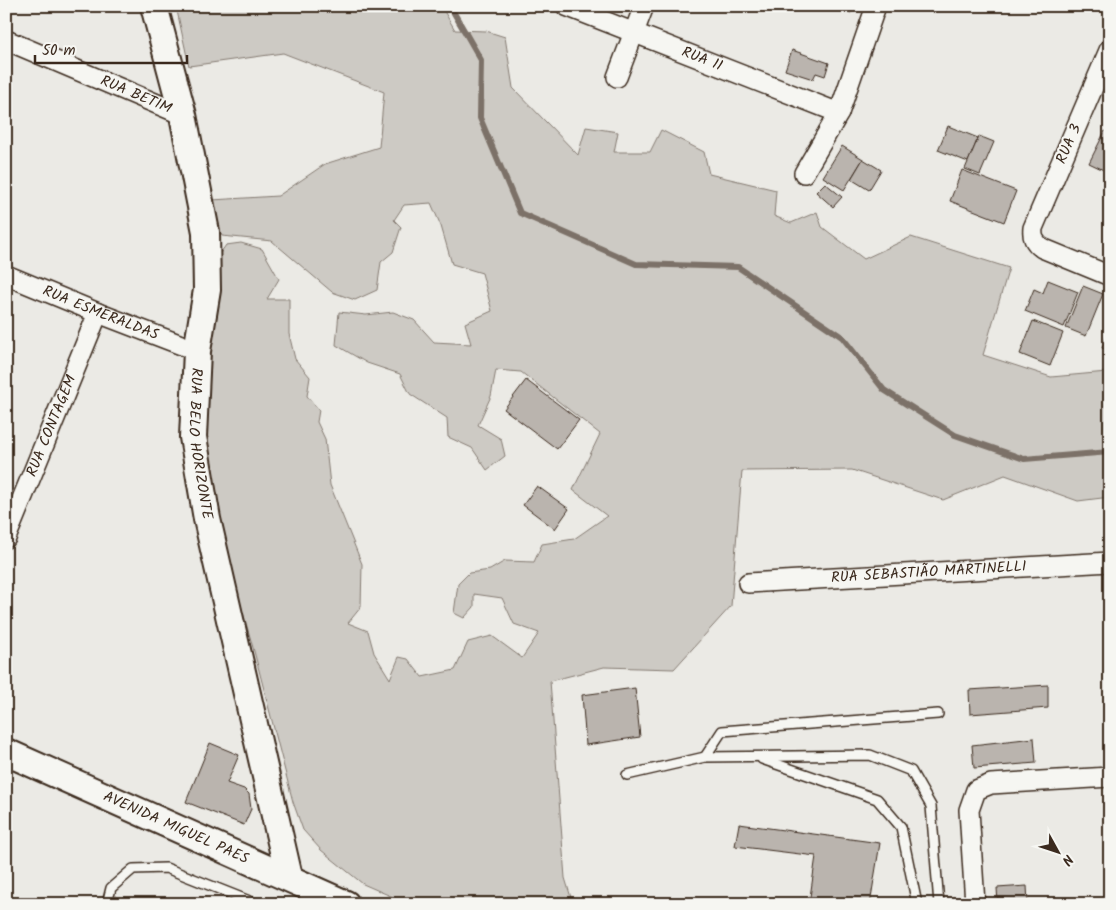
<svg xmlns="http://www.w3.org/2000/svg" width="1116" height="910" viewBox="0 0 1116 910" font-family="Kalam,sans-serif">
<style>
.green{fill:#cdcac4;stroke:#847a71}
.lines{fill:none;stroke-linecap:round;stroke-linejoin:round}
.stream{stroke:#7c7167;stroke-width:6}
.building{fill:#bab4ae;stroke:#3b2a1e}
.lane-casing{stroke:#3b2a1e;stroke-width:12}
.street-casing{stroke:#3b2a1e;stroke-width:22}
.secondary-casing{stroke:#3b2a1e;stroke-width:30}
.lane{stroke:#f6f6f2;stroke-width:9}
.street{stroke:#f6f6f2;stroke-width:19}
.secondary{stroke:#f6f6f2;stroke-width:26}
.labels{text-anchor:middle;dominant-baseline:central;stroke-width:4;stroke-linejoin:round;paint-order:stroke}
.street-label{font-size:15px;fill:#3b2a1e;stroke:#f6f6f2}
</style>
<rect width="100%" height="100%" fill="#ebeae5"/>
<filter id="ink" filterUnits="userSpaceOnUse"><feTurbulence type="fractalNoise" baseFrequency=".02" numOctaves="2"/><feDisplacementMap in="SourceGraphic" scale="10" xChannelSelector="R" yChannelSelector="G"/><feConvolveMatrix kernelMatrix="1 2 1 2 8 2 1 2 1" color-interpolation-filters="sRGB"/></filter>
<g filter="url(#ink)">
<polygon class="green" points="176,6 441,6 455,30 486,31 505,37 513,88 578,155 586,127 618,132 614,152 650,152 661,130 704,152 709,174 776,190 774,216 791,223 817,212 822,227 864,259 911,237 1009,268 983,355 1051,377 1107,372 1110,376 1110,497 1078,501 1005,475 943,500 852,470 742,471 731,606 674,669 604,667 550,681 565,878 573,904 409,904 363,884 321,850 303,830 293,802 254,651 218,525 200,440 214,262 226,245 241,243 262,249 279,279 267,299 289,299 289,334 295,359 310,377 307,396 319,410 317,422 325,439 330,485 362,564 361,607 348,623 368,631 374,653 390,679 399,657 408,659 422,677 455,670 468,642 492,636 522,658 539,633 514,624 502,598 474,594 474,607 464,618 454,613 458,584 469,573 490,570 505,561 534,562 542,544 574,539 607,516 573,490 600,434 521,372 496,370 491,396 478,425 501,439 505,456 487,470 472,448 448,437 447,418 410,394 400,374 367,363 336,345 339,312 366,315 393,312 414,320 434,342 471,344 465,323 492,311 482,273 452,264 441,226 431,203 404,205 394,220 401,227 393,252 381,262 377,290 355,300 332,292 272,241 222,236 212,200 278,196 325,164 379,147 384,92 283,53 189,66"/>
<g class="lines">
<polyline class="stream" points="450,6 481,60 480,118 520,213 636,264 738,267 842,337 884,390 955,435 1024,459 1110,452"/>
</g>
<g class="building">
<polygon points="832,6 853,6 851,13"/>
<polygon points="792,50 829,63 825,76 816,73 813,79 785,70"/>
<polygon points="948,126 978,138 968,162 938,150"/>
<polygon points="1105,131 1110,133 1110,173 1089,163"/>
<polygon points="979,136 994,142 980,175 965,169"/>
<polygon points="842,146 863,159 844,190 823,177"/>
<polygon points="863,159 881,170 869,190 851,179"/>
<polygon points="962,170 1016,191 1004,222 950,201"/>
<polygon points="825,183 842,197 833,207 816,192"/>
<polygon points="1048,280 1078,292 1064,327 1025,311 1034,289 1043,293"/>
<polygon points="1083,286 1103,294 1086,336 1066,328"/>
<polygon points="1033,321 1063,333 1050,366 1020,354"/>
<polygon points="1110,327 1110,351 1102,348"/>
<polygon points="526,380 579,420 557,449 504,409"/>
<polygon points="537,486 569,509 555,529 523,505"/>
<polygon points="1048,685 1048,708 970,714 969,690"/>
<polygon points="635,688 640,737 586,745 582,695"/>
<polygon points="1034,738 1036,763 974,768 972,745"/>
<polygon points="210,743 239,755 227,783 244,789 249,794 251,809 244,825 186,802"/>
<polygon points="739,824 880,843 870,904 809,904 816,856 735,846"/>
<polygon points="1027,886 1028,904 998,904 997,888"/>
</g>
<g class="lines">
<g class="lane-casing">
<g id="lane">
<polyline points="705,757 722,731 938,714"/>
<polyline points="762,759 877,799 901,827 917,904"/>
<polyline points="627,775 705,757 870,755 911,771 931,806 939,904"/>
<polyline points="107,904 111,888 133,869 166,868 257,904"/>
</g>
</g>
<g class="street-casing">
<g id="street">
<path id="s1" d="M566 6 839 113"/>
<path id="s2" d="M6 40 183 115"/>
<path d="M1110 48 1033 228C1032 237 1034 242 1042 248L1110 276"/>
<polyline points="617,77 644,6"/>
<polyline points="804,173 839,113 876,6"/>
<path id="s3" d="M6 275 98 313 197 351"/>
<path id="s4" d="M6 538 98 313"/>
<path id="s5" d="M748 583 1110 562"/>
<polyline points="975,904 969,810 976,790 991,784 1110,777"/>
</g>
</g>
<g class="secondary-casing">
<g id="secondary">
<path id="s6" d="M154 6 183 115 206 232 207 290 197 351 193 437 207 519 289 877"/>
<path id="s7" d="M6 752 346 904"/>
</g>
</g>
<use href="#lane" class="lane"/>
<use href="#street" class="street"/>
<use href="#secondary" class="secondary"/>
</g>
</g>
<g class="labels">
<g class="street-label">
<text stroke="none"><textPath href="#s1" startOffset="146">RUA 11</textPath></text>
<text stroke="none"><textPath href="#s2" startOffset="141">RUA BETIM</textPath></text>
<text transform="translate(1069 144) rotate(-67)">RUA 3</text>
<text stroke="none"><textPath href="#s3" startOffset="102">RUA ESMERALDAS</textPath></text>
<text stroke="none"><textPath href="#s4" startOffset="121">RUA CONTAGEM</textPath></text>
<text stroke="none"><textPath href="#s6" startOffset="445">RUA BELO HORIZONTE</textPath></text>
<text stroke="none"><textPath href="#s5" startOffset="181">RUA SEBASTIÃO MARTINELLI</textPath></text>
<text stroke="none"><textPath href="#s7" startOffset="186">AVENIDA MIGUEL PAES</textPath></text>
</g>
</g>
<rect width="1116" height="910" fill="none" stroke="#f6f6f2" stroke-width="25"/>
<rect x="12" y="12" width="1091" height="885" fill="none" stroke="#3b2a1e" stroke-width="2" filter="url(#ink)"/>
<g transform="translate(1058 852) rotate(130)" stroke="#f6f6f2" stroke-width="4" paint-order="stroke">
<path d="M0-4L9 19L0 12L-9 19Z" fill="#3b2a1e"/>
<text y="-8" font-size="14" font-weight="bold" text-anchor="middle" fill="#3b2a1e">N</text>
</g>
<path d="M35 55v8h152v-8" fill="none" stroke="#3b2a1e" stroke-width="2.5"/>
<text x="42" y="55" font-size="15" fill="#3b2a1e" stroke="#f6f6f2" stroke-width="4" paint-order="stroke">50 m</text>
</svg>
